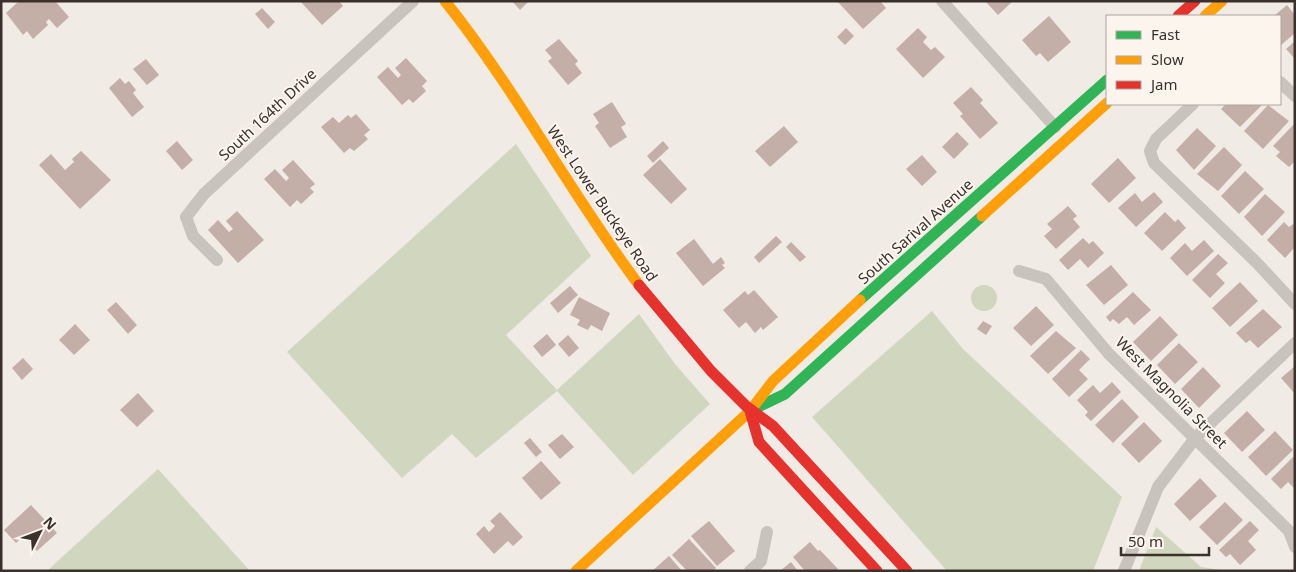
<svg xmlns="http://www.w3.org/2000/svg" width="1296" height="572" viewBox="0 0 1296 572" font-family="'Noto Sans',sans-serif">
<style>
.green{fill:#d1d6bf}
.building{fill:#c3afa7}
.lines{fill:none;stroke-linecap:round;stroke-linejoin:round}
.street{stroke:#c9c3be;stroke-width:12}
.fast{stroke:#30b455;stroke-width:11}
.slow{stroke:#ff9f0a;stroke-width:11}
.jam{stroke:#e5322d;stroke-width:11}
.labels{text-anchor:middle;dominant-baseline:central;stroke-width:4;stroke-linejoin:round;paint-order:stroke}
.street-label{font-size:15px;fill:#3b302b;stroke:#fbf5ee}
</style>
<rect width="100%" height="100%" fill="#f0ebe5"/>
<g class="green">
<polygon points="516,144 591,256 506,335 557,390 639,314 675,364 710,404 633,475 557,391 476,458 452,434 402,478 287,352"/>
<circle cx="984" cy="298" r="13"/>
<polygon points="932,311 963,349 1122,497 1093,571 947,571 812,417"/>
<polygon points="158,469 250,571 47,571"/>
<polygon points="1156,527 1201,567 1227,571 1139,571"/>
</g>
<g class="building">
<polygon points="19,1 55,1 69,17 57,28 49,19 46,22 48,25 33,39 27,31 23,35 6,13"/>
<polygon points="300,1 339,1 343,6 322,25"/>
<polygon points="512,1 529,1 520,10"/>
<polygon points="837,1 880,1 886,8 863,29"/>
<polygon points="985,1 1013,1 998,15"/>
<polygon points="1287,5 1295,15 1295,33 1280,46 1280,16 1274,16"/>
<polygon points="262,8 275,22 268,29 255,14"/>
<polygon points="1049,16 1071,42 1048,62 1040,53 1036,56 1022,40"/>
<polygon points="846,28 854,36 845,45 837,37"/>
<polygon points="918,28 927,37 923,42 931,50 935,47 945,57 923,78 896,49"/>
<polygon points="559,39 578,61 575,64 582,73 568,85 548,61 552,58 545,50"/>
<polygon points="1295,41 1295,59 1286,49"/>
<polygon points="406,58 427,81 422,86 426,91 413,103 409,99 402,105 377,77 388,67 398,78 401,75 395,68"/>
<polygon points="146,59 159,75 147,85 133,69"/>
<polygon points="120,78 125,84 129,81 136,90 133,93 144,107 132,117 109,88"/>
<polygon points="971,87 983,100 980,103 998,123 980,139 960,116 963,114 953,103"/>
<polygon points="612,102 626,124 621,127 627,137 610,148 595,126 599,123 593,114"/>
<polygon points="1226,104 1263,104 1240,127 1221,109"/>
<polygon points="1268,105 1289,121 1263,149 1244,131"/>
<polygon points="356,114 370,130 364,135 368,139 354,151 350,148 344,153 321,127 333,117 339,123 348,115 351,118"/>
<polygon points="1295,123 1295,161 1289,167 1276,156 1280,152 1273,146"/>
<polygon points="784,126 798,142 770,167 755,151"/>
<polygon points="1197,128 1216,146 1194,170 1176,150"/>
<polygon points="957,132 969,144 954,159 942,147"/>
<polygon points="177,141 193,160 182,170 166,151"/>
<polygon points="663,141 669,148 653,163 647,156"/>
<polygon points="1224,147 1242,165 1218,191 1197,174"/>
<polygon points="81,151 111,180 80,209 39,165 51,154 65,170 74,162 72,159"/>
<polygon points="922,155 937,172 922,186 906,169"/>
<polygon points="1118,158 1136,178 1109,203 1091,184"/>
<polygon points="660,159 687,189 671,204 643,175"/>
<polygon points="293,160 315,184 310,188 314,192 301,204 297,200 290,207 264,179 275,169 286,181 289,178 282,170"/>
<polygon points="1245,171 1264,189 1239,214 1221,196"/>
<polygon points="1154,192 1163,202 1136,227 1118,208 1135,193 1142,202"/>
<polygon points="1265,194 1285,212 1262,236 1244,217"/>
<polygon points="1068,206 1077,216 1073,219 1080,227 1056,249 1044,236 1052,229 1047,224"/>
<polygon points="237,211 264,240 238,263 208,230 218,220 229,232 233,229 226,221"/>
<polygon points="1165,212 1175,222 1178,219 1186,228 1162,251 1144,233"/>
<polygon points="1284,222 1289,227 1293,224 1295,226 1295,247 1285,258 1267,240"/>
<polygon points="776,236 782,242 759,263 754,257"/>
<polygon points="1083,238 1089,244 1093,241 1104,253 1088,268 1080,259 1068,270 1059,260"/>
<polygon points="694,239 713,264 721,257 725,263 722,265 725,268 703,286 676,253"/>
<polygon points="1204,240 1214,251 1187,276 1170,258 1185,243 1192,251"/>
<polygon points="791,242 806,257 800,262 786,247"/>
<polygon points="1218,254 1228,263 1216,274 1225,283 1210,298 1192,280"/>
<polygon points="1111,265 1128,285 1104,305 1086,285"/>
<polygon points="1240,282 1258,301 1230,327 1212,308"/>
<polygon points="570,286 578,295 558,313 550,303"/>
<polygon points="754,290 778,317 763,330 761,327 755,333 746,322 739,328 723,310 745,291 748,295"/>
<polygon points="1133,292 1151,310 1134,325 1127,317 1119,324 1113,319 1110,322 1106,317"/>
<polygon points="579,297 610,313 602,331 591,325 588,330 577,325 580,320 570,315"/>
<polygon points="116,302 137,325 128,334 107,310"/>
<polygon points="1036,306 1054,325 1031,346 1013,328"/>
<polygon points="1263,309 1282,327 1258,348 1250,340 1246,343 1236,333"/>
<polygon points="1160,316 1178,335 1151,361 1133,342"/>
<polygon points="983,321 992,326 986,335 977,329"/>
<polygon points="75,324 90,340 74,355 59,340"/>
<polygon points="1056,331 1076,348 1048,374 1030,356"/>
<polygon points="547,334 556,345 542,357 533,346"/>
<polygon points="568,335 579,348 569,357 558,344"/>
<polygon points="1179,343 1198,362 1175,384 1157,365"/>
<polygon points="1081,350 1090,359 1079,370 1088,379 1069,397 1052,379"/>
<polygon points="23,358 33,369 22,380 12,368"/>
<polygon points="1295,366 1295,394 1281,378"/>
<polygon points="1203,367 1221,386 1199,408 1181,389"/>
<polygon points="1112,382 1121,392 1091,421 1085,415 1088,412 1077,400 1093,385 1100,393"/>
<polygon points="138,393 154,411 137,427 120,410"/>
<polygon points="1122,399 1139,417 1113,443 1095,425"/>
<polygon points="1247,411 1265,430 1242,452 1224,433"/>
<polygon points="1144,422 1162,441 1139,463 1121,444"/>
<polygon points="1275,431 1293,450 1266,476 1248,457"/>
<polygon points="562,434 574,447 560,459 548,445"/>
<polygon points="530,438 542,452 536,457 524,443"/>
<polygon points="1294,456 1295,489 1288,482 1281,489 1271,479"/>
<polygon points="541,461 561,483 541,500 522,478"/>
<polygon points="1200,478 1217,496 1190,521 1174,504"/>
<polygon points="1225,502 1243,520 1217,545 1199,527"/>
<polygon points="31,505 57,533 37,551 23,536 16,543 4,530"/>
<polygon points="500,512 523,537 513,546 508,541 494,554 476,534 484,526 489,532 495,526 490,521"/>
<polygon points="709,521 735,551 717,566 691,536"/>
<polygon points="1250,521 1259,530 1248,541 1256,550 1240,565 1230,554 1226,557 1219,550"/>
<polygon points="689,539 716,568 713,571 687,571 672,555"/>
<polygon points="810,542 818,551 820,550 838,569 836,571 805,571 793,557"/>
<polygon points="669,556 682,571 652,571"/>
<polygon points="791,562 798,571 780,571"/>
</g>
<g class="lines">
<g class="street">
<polyline points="942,1 1055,127"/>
<polyline points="1280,82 1295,96"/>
<polyline points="1193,104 1156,139 1150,151 1154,163 1257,263 1295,304"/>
<polyline points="217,260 193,236 186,217 204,194 413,1"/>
<polyline points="1019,271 1046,279 1109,354 1289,531 1295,547"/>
<polyline points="750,571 761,561 767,532"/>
<polyline points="1124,571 1158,487 1196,437 1295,343"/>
</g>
<g class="fast">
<polyline points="860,300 1107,80"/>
<polyline points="752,410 785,394 982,216"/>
</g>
<g class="slow">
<path d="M445 1C517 91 570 193 639 285"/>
<polyline points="1205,16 1222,1"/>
<polyline points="982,216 1107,103"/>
<polyline points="576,571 750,411 773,381 860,300"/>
</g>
<g class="jam">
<polyline points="1178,16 1195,1"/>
<polyline points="639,285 711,371 746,406 773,426 907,571"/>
<polyline points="750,411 759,442 877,571"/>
</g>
</g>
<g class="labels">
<g class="street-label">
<text transform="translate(267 114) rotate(-43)">South 164th Drive</text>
<text transform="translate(603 203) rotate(56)">West Lower Buckeye Road</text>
<text transform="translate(915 231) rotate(-42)">South Sarival Avenue</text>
<text transform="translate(1172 392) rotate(45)">West Magnolia Street</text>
</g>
</g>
<rect width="1296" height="572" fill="none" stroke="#3b302b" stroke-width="5"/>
<rect x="1106" y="15" width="175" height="90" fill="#fbf5ee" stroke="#aea6a0"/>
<rect x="1116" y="31" width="25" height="8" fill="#30b455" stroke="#aea6a0"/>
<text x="1151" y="40" font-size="15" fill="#3b302b">Fast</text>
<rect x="1116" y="56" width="25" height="8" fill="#ff9f0a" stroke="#aea6a0"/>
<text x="1151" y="65" font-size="15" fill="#3b302b">Slow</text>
<rect x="1116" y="81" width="25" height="8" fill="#e5322d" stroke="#aea6a0"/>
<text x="1151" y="90" font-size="15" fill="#3b302b">Jam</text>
<g transform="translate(40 532) rotate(48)" stroke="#fbf5ee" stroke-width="4" paint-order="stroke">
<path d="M0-4L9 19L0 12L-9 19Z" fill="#3b302b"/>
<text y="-8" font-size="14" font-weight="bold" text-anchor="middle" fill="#3b302b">N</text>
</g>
<path d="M1121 547v8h88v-8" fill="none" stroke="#3b302b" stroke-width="2.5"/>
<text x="1128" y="547" font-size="15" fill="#3b302b" stroke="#fbf5ee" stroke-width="4" paint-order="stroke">50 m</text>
</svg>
